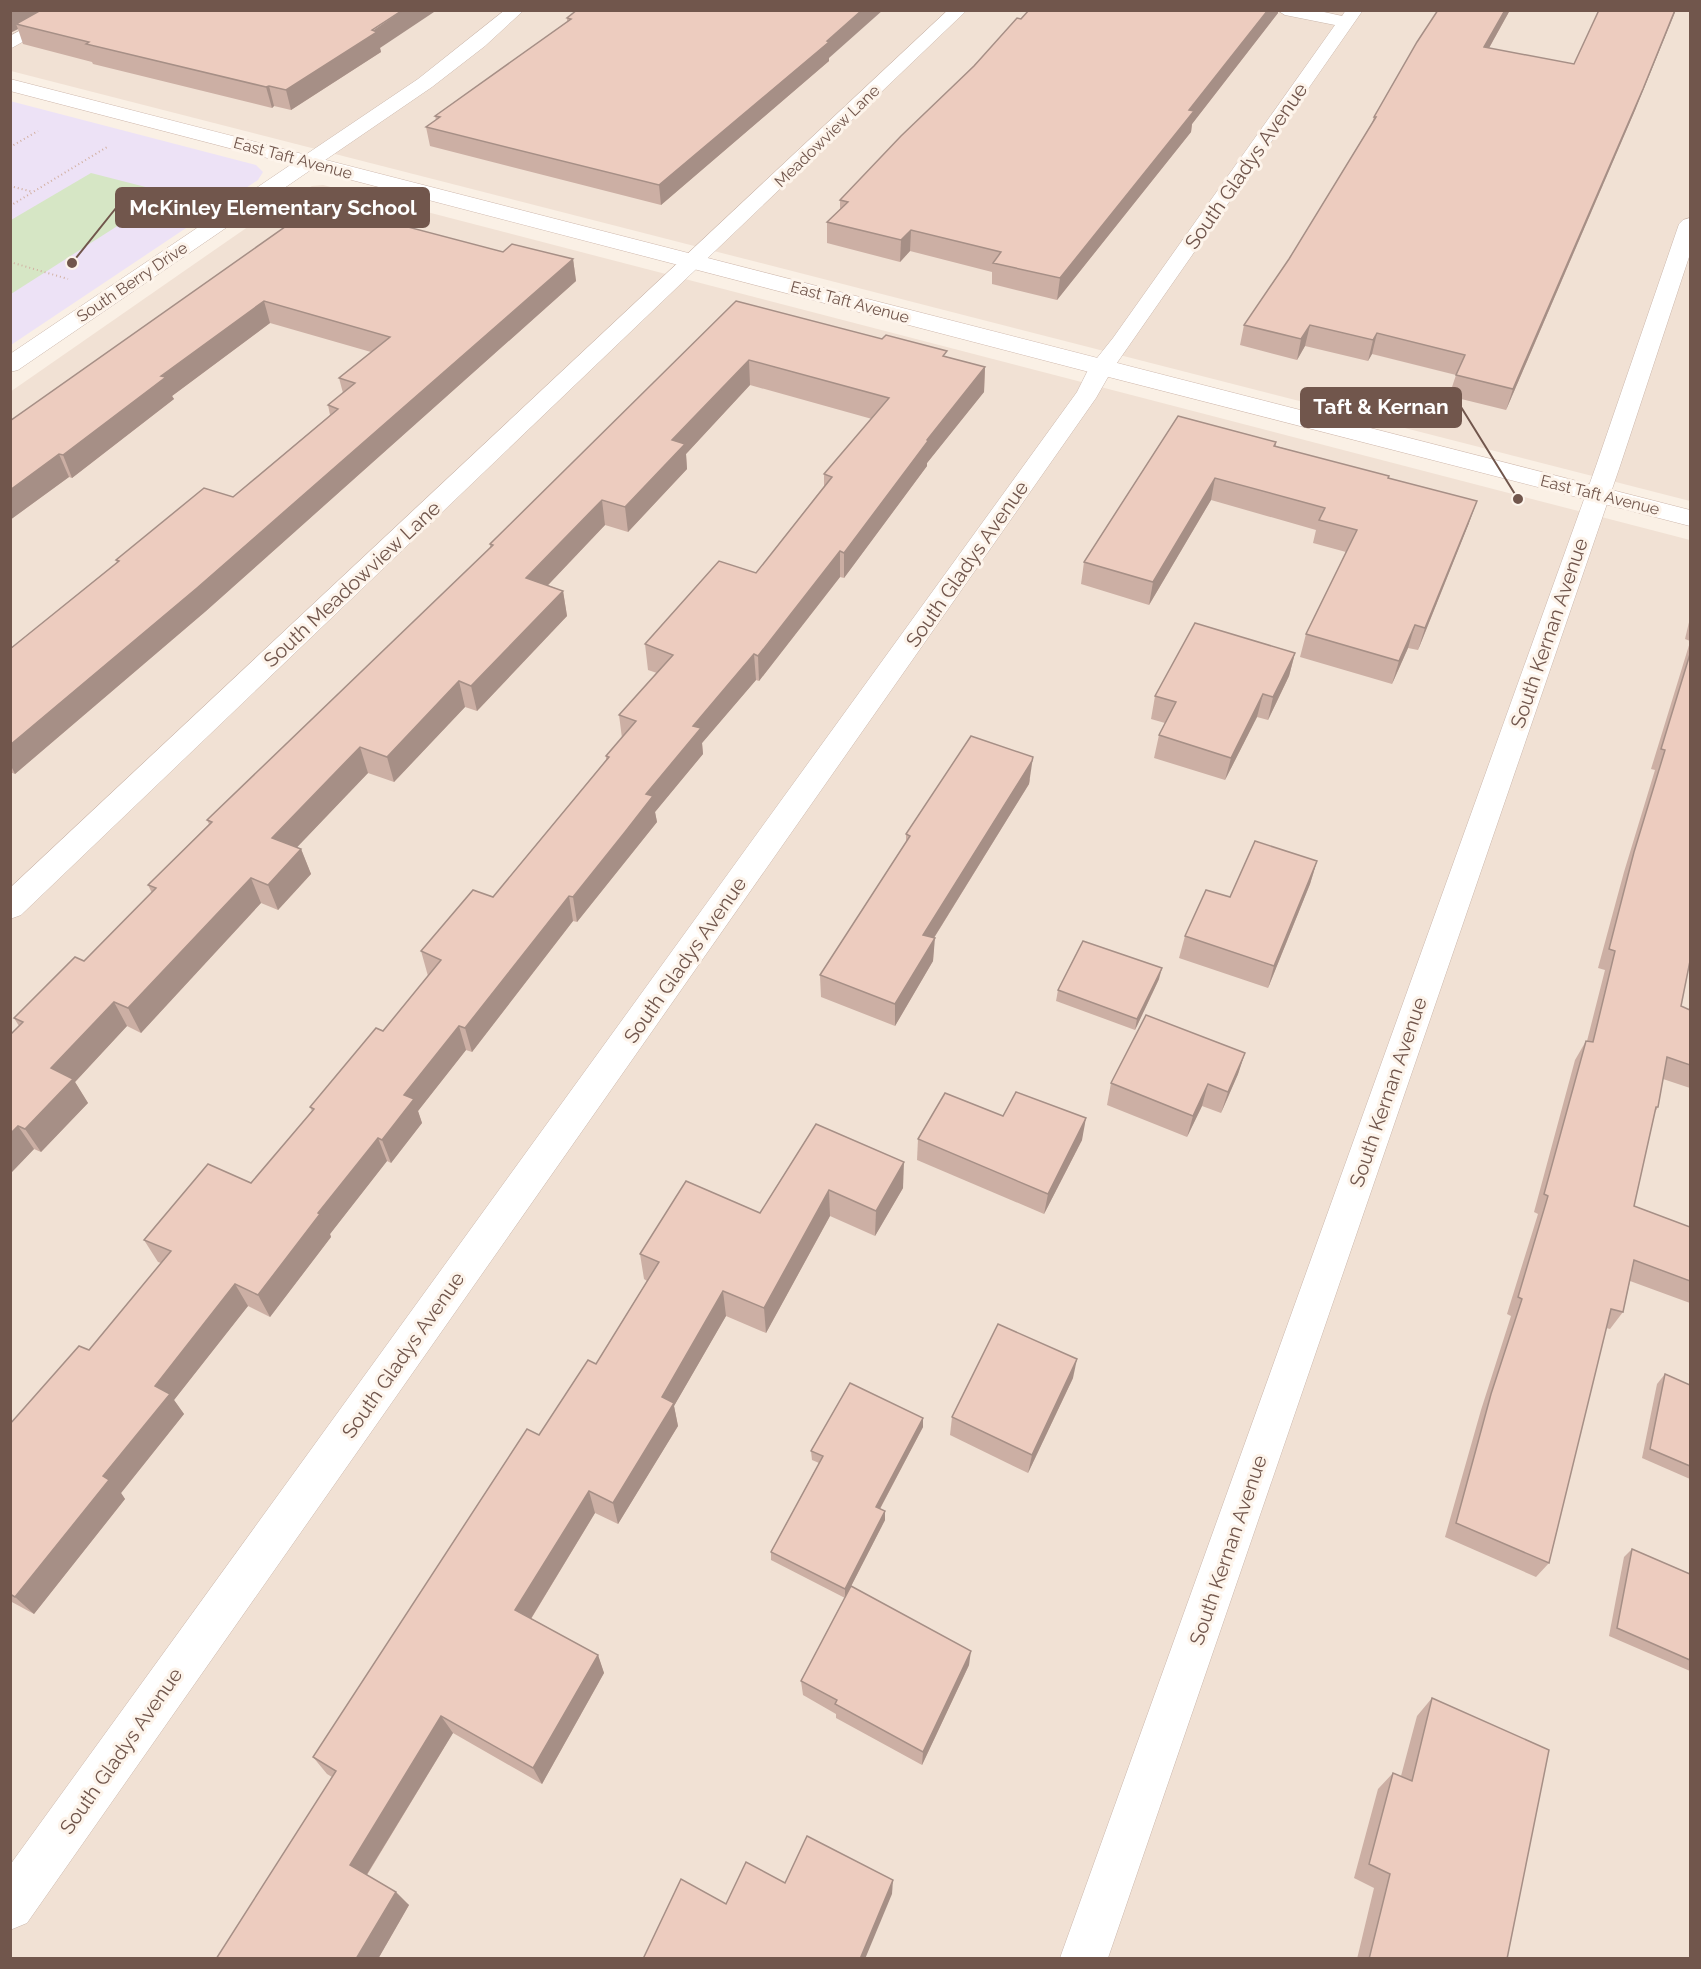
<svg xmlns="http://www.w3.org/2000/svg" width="1701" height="1969" viewBox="0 0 1701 1969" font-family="Raleway,sans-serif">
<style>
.residential{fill:#f1e1d4}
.education{fill:#ede2f6}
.green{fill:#d6e6c5}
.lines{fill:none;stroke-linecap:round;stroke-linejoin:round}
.street-casing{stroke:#cbb7ac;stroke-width:1}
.secondary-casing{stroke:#cfb8ad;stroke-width:1}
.path{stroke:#d2b0a2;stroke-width:2;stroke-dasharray:1 3;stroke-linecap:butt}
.street{fill:#fff;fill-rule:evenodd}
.secondary{fill:#fff;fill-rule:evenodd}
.wall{fill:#ccafa4}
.shaded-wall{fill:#a68f86}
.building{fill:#edccbf;stroke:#a68f86;stroke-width:1.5}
.labels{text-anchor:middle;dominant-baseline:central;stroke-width:6;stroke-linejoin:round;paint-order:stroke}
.far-street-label{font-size:16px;fill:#71564c;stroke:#fdf4eb}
.street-label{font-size:20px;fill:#71564c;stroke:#fdf4eb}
.leader{fill:none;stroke:#71564c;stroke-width:2}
.callout-dot{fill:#71564c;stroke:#fdf4eb;stroke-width:2}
.callout{fill:#71564c;stroke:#71564c;stroke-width:2}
.callout-label{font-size:21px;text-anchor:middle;font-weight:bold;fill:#fff}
</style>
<rect width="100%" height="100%" fill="#faf0e5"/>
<g class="residential">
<polygon points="10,11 1690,11 1690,501 11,71"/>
<polygon points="323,185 1690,540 1690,1958 11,1958 10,392 285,201 312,186"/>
</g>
<polygon class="education" points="10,101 256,165 263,172 258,180 11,345"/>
<polygon class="green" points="91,173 169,193 11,294 11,220"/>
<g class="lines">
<g class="street-casing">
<g id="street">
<polygon points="57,10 79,10 10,49 10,36"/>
<polygon points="505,10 524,10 485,46 432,87 18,370 10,372 10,354 418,79"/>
<polygon points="948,10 967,10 21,915 10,919 10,888"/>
<polygon points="1277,10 1315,10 1342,16 1346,10 1363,10 1112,370 1096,398 27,1923 10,1930 10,1865 1077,392 1089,368 1113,338 1335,25 1285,15"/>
<polygon points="1690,218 1690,254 1620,466 1108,1958 1060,1958 1596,466 1679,224 1683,220"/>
</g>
</g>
<g class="secondary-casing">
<polygon id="secondary" points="10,79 1690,510 1690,526 1093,373 10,91"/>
</g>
<g class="path">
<polyline points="10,147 38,131"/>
<polyline points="10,186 33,192"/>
<polyline points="10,206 107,147"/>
<polyline points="10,262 68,279"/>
</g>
<use href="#street" class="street"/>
<use href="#secondary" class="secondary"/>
</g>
<g class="wall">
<polygon points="10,10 380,48 381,52 291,110 274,106 272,108 93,64 92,62 23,44 18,29 10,33"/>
<polygon points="1029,10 1278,10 1278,13 1192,124 1191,132 1057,300 992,284 992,272 910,251 900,262 827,243 827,222 840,209 840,200"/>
<polygon points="1438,10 1510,10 1489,48 1636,108 1506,410 1449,396 1456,375 1372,354 1368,361 1305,346 1297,360 1240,345 1244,325 1289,259 1372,123 1374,117"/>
<polygon points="567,18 829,58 829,61 661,205 430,146 426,127 436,120 435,116 567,22"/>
<polygon points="402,226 503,252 573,259 576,281 206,611 15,774 10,772 10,649 117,563 116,560 233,497 330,415 328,405 343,393 339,378 371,352 270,323 172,396 174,399 72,478 69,477 10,520 10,421"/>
<polygon points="736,301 985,367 984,392 927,463 927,466 844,578 840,577 759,681 756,680 702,743 703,754 655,812 657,822 577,922 573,921 472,1052 466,1050 418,1111 422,1123 391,1163 387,1161 330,1234 331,1237 270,1317 248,1306 174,1400 184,1414 121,1493 125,1499 34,1614 10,1601 10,1424 89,1350 161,1263 158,1262 144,1240 251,1183 312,1111 310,1107 383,1031 428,976 421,951 493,897 606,760 606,756 622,738 619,715 657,673 648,670 645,644 756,573 824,486 824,474 872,419 750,385 686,454 687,469 628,532 605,525 548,585 563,591 567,616 477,711 465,707 394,782 368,773 297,847 301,849 311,874 278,910 261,903 141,1033 127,1026 75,1082 88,1103 41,1152 34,1149 10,1174 10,1035 19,1026 14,1018 84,961 152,893 148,885 209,824 207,820 490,548 490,544"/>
<polygon points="1178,416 1276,442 1276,446 1388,478 1469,523 1418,650 1408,648 1392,684 1300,657 1306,634 1346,552 1313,543 1316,530 1211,500 1149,605 1081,584 1084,562"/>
<polygon points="1690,618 1690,641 1685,639"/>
<polygon points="1690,642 1690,961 1681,1006 1690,1010 1690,1088 1663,1079 1658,1107 1654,1114 1634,1206 1690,1227 1690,1303 1630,1281 1623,1312 1610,1329 1606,1328 1549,1563 1536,1577 1445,1537 1481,1410 1511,1316 1507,1314 1538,1214 1534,1212 1575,1060 1586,1041 1587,1041 1605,970 1598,968 1624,872 1655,770 1651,769"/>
<polygon points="1295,653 1289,676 1268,720 1257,717 1225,780 1154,758 1159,735 1165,723 1151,719 1155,696"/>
<polygon points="1030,779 1029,784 934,938 933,961 895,1026 821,997 820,975 906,842 906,834"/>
<polygon points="1317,861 1310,884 1268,988 1179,958 1185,936 1230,897"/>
<polygon points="1159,979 1135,1030 1056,1001 1058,990"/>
<polygon points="1245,1053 1238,1074 1221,1113 1202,1106 1187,1137 1107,1105 1111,1083"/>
<polygon points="1003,1116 1082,1140 1044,1214 917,1160 918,1139"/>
<polygon points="816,1124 903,1188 875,1236 830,1216 766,1333 726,1316 674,1406 678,1426 618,1524 595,1513 531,1619 598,1655 604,1673 542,1784 453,1733 367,1875 409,1905 378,1959 332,1777 327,1774 313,1757 539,1435 596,1364 647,1281 644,1279 640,1254 760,1213"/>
<polygon points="1665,1374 1690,1385 1690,1479 1642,1458 1657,1384"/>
<polygon points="1073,1378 1028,1473 950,1435 952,1417"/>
<polygon points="923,1418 923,1427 880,1509 885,1511 885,1520 845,1598 771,1560 771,1552 819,1463 812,1460 811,1451"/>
<polygon points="1632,1549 1690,1574 1690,1671 1609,1636 1624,1557"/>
<polygon points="969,1665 922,1765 836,1718 836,1714 803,1695 801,1681"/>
<polygon points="1432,1698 1507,1959 1357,1959 1374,1888 1354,1878 1378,1789 1393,1773 1401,1776 1417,1716"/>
</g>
<g class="shaded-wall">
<polygon points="10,10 51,10 16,24 18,29 10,33"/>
<polygon points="403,10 437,10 380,48 381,52 291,110 286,90"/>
<polygon points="862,10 883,10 829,58 829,61 661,205 659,185"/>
<polygon points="1268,10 1278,10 1278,13 1192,124 1191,132 1057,300 1060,278 1189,110"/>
<polygon points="1505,10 1510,10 1479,66 1484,47"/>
<polygon points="1675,10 1676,10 1636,108 1506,410 1513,389"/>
<polygon points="269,86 274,106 272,108 266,87"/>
<polygon points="399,211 403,232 385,221"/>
<polygon points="911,230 910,251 900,262 901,240"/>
<polygon points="573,259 576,281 206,611 15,774 10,764 10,745"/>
<polygon points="264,301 270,323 172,396 174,399 72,478 63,455 161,376"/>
<polygon points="1310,325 1305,346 1297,360 1301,339"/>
<polygon points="1377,333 1372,354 1368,361 1373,340"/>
<polygon points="749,360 750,385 686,454 687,469 628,532 625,507 672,440"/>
<polygon points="985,367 984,392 927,463 927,466 844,578 844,553 927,440"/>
<polygon points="59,454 69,477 10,520 10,490"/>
<polygon points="1215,478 1211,500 1149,605 1153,582"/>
<polygon points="602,500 605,525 531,603 526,578"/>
<polygon points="1477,501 1469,523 1418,650 1425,628"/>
<polygon points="840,551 840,577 759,681 758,656"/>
<polygon points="563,591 567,616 477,711 471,686"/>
<polygon points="1415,625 1408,648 1392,684 1399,661"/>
<polygon points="1295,653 1289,676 1268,720 1273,697"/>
<polygon points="754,654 756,680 702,743 703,754 655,812 657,822 577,922 573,897 693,726"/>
<polygon points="459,681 465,707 394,782 387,757"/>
<polygon points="1263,694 1257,717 1225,780 1231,758"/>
<polygon points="360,747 368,773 282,863 272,838"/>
<polygon points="1033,757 1029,784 922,957 923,935"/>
<polygon points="301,849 311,874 278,910 268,885"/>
<polygon points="1317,861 1310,884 1268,988 1274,966"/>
<polygon points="251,878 261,903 141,1033 128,1008"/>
<polygon points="569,896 573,921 472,1052 465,1028"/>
<polygon points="935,938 933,961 895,1026 895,1004"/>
<polygon points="1162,968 1159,979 1135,1030 1137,1019"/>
<polygon points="114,1002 127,1026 75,1082 88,1103 41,1152 25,1129 51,1068"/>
<polygon points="459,1026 466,1050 418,1111 422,1123 391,1163 382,1140 404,1095"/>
<polygon points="1245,1053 1238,1074 1221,1113 1228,1092"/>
<polygon points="1208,1084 1202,1106 1187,1137 1193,1116"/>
<polygon points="1086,1118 1082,1140 1044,1214 1048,1194"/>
<polygon points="18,1126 34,1149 10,1174 10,1134"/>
<polygon points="378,1138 387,1161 330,1234 331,1237 270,1317 258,1295 318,1213"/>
<polygon points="904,1162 903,1188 875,1236 876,1211"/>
<polygon points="829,1190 830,1216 766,1333 764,1308"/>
<polygon points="235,1284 248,1306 174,1400 184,1414 121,1493 125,1499 34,1614 15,1597 103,1476 155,1386"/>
<polygon points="723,1291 726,1316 674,1406 678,1426 618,1524 613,1503 662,1397"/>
<polygon points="1077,1359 1073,1378 1028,1473 1032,1455"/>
<polygon points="923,1418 923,1427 876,1516 876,1507"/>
<polygon points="589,1491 595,1513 524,1630 515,1610"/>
<polygon points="885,1511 885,1520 845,1598 845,1589"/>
<polygon points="971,1651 969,1665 922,1765 923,1752"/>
<polygon points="598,1655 604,1673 542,1784 533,1768"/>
<polygon points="441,1716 453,1733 364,1879 350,1865"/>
<polygon points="893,1880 892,1894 865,1959 860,1959"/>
<polygon points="396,1892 409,1905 378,1959 356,1959"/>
</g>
<g class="building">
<polygon points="41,10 403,10 372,30 377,32 286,90 269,86 266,87 86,44 89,42 16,24"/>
<polygon points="577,10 862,10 827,41 829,42 659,185 426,127 440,117 435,116 571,19 567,18"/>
<polygon points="1029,10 1268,10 1189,110 1194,111 1060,278 993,263 1001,252 911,230 901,240 827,222 848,202 840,200 901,136 974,66 1017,18 1021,19"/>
<polygon points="1438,10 1505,10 1484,47 1574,64 1599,10 1675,10 1643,89 1513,389 1456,375 1465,355 1377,333 1373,340 1310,325 1301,339 1244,325 1289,259 1376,117 1374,117 1417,42"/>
<polygon points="333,193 399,211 385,221 503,252 512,244 573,259 197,588 10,745 10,649 119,561 116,560 204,488 233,497 338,409 328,405 355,383 339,378 390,337 264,301 161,376 166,377 63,455 59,454 10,490 10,421"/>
<polygon points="736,301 882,339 886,335 947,351 943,356 985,367 927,440 928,441 844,553 840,551 758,656 754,654 693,726 701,728 646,794 653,796 625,832 573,897 569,896 465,1028 459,1026 404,1095 414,1099 382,1140 378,1138 318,1213 320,1214 258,1295 235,1284 155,1386 170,1394 103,1476 109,1480 15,1597 10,1594 10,1424 79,1346 89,1350 171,1251 144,1240 208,1164 251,1183 314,1109 310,1107 376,1028 383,1031 441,960 421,951 473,890 493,897 609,757 606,756 636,721 619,715 673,655 645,644 719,561 756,573 832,477 824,474 889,398 749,360 672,440 685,444 625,507 602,500 526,578 563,591 471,686 459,681 387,757 360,747 272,838 301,849 268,885 251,878 128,1008 114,1002 51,1068 73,1079 25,1129 18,1126 10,1134 10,1035 23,1022 14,1018 75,957 84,961 156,888 148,885 212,822 207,820 493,545 490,544"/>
<polygon points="1178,416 1276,442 1274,446 1389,476 1388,478 1477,501 1425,628 1415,625 1399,661 1306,634 1357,530 1319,520 1325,508 1215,478 1153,582 1084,562"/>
<polygon points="1195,623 1295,653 1273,697 1263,694 1231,758 1159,735 1176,702 1155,696"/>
<polygon points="1690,654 1690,961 1681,1006 1690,1010 1690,1065 1667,1057 1658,1107 1656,1107 1634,1206 1690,1227 1690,1281 1634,1260 1623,1312 1611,1309 1549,1563 1456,1523 1491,1394 1522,1299 1518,1297 1548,1196 1544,1194 1586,1041 1593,1042 1615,951 1609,949 1634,852 1665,750 1661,749"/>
<polygon points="971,736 1033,757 1032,761 923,935 935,938 895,1004 820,975 910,836 906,834"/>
<polygon points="1255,841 1317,861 1274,966 1185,936 1206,890 1230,897"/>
<polygon points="1083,941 1162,968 1137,1019 1058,990"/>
<polygon points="1146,1015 1245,1053 1228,1092 1208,1084 1193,1116 1111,1083"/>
<polygon points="1016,1092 1086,1118 1048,1194 918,1139 945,1093 1003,1116"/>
<polygon points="816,1124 904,1162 876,1211 829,1190 764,1308 723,1291 662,1397 674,1403 613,1503 589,1491 515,1610 598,1655 533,1768 441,1716 350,1865 396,1892 356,1959 216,1959 336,1771 313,1757 527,1429 539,1435 588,1360 596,1364 659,1262 640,1254 686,1181 760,1213"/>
<polygon points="998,1324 1077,1359 1032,1455 952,1417"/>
<polygon points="1665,1374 1690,1385 1690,1466 1650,1449"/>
<polygon points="850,1383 923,1418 876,1507 885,1511 845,1589 771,1552 823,1456 811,1451"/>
<polygon points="1632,1549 1690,1574 1690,1660 1617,1628"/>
<polygon points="851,1586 971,1651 923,1752 835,1704 837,1700 801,1681"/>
<polygon points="1432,1698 1549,1750 1507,1959 1369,1959 1390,1874 1369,1864 1393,1773 1412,1781"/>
<polygon points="807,1836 893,1880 860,1959 643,1959 681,1879 726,1904 746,1862 785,1883"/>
</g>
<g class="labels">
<g class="far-street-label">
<text transform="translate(827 136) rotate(-44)">Meadowview Lane</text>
<text transform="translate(293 158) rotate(15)">East Taft Avenue</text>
<text transform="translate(132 282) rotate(-34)">South Berry Drive</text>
<text transform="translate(850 302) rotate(15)">East Taft Avenue</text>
<text transform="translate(1600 495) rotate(14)">East Taft Avenue</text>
</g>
<g class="street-label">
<text transform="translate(1246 166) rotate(-55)">South Gladys Avenue</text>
<text transform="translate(967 564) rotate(-55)">South Gladys Avenue</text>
<text transform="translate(352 584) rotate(-43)">South Meadowview Lane</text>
<text transform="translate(1549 633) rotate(-71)">South Kernan Avenue</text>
<text transform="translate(685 960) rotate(-55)">South Gladys Avenue</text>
<text transform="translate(1388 1092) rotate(-71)">South Kernan Avenue</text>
<text transform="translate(403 1355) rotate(-55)">South Gladys Avenue</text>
<text transform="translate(1228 1550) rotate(-71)">South Kernan Avenue</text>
<text transform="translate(121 1751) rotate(-55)">South Gladys Avenue</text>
</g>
</g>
<path class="leader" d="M72 263L116 208M1518 499L1461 407"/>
<g class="callout-dot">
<circle cx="72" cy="263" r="6"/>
<circle cx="1518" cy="499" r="6"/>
</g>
<g class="callout">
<rect x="116" y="188" width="313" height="39" rx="6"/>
<rect x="1301" y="388" width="160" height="39" rx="6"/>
</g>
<g class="callout-label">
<text x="273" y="215">McKinley Elementary School</text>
<text x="1381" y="414">Taft &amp; Kernan</text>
</g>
<rect width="1701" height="1969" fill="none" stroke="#71564c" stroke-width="24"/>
</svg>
